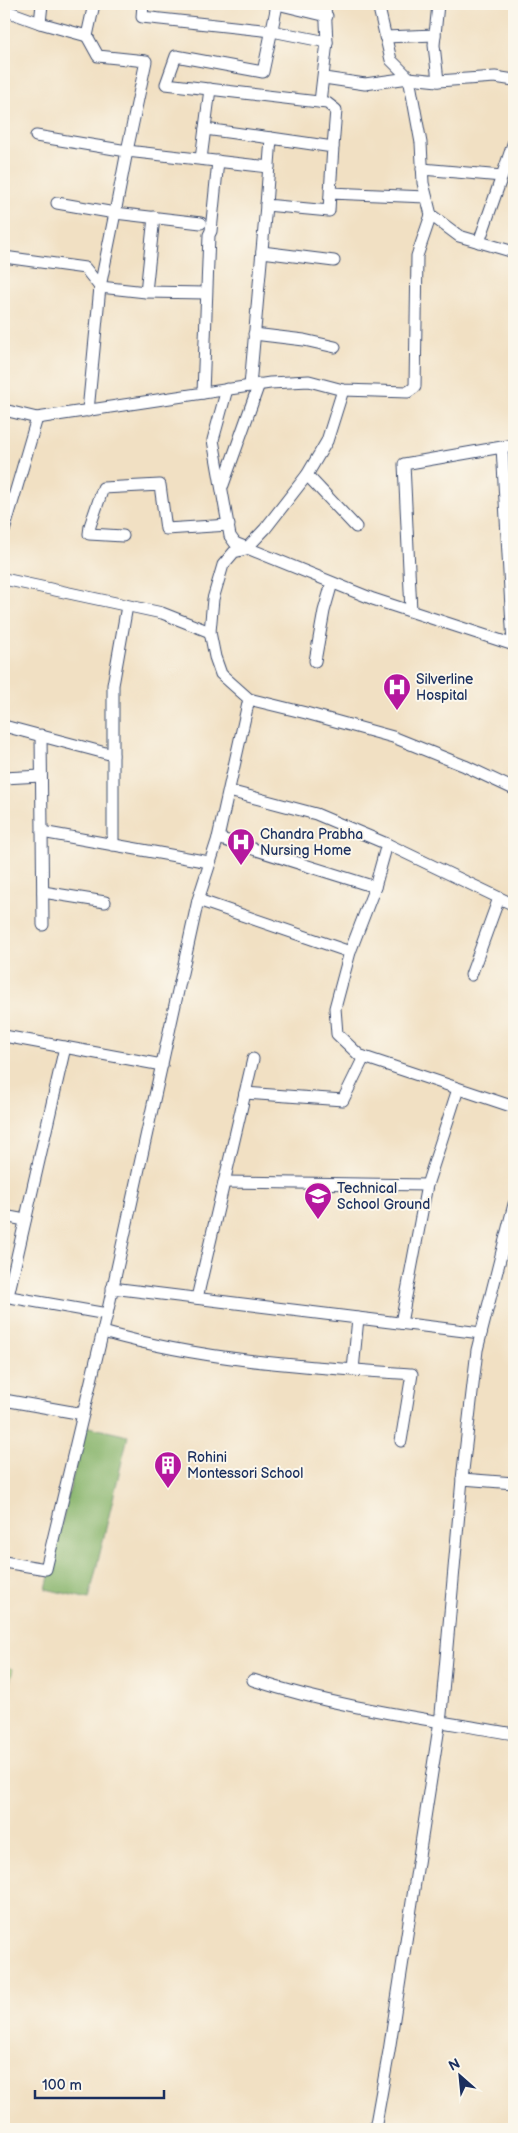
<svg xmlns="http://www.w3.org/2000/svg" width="518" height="2133" viewBox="0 0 518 2133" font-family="'Balsamiq Sans',sans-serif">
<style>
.green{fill:#add47f;stroke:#64826e}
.forest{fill:#8ab66e;stroke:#527266}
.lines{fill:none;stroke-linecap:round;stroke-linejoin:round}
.minor-casing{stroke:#3b4a6d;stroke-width:13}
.minor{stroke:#fff;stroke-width:11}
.labels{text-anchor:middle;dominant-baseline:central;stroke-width:4;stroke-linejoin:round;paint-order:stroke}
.poi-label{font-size:14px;fill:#1b2f5e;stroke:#fbf7ec;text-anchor:start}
</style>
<rect width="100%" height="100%" fill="#fbf7ec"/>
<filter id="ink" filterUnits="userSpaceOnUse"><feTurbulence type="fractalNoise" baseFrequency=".02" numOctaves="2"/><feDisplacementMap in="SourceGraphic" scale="10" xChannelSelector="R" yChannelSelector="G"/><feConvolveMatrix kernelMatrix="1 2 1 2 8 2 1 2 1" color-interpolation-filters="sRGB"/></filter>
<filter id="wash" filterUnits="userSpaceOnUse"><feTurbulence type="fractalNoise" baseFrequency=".0096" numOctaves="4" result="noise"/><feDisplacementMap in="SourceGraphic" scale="20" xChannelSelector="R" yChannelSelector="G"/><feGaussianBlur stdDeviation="1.12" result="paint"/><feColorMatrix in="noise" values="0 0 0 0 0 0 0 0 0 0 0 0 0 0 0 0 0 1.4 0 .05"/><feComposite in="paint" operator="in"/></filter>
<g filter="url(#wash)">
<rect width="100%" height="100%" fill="#f1e0c3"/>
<polygon class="green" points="4,1667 13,1669 4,1704"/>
<polygon class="forest" points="85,1426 128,1436 89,1599 46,1589"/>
</g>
<g filter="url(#ink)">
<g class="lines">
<g class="minor-casing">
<g id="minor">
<polyline points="143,4 142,17 272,31 327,42"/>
<polyline points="275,4 276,10 263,72 176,56 166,84 327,103 336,110 333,147"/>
<polyline points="277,4 327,16"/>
<polyline points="378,4 391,60 409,78 421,143 423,183 431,215 459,236 514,252"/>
<polyline points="4,10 40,23 87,36"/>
<polyline points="40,23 42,4"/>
<polyline points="385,37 435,35"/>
<polyline points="324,78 365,84 409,78 438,81 495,77 514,80"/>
<polyline points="438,81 434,45 438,4"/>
<polyline points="320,102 327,42 325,4"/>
<polyline points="205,129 271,138"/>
<polyline points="36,136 127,151 146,61 98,56 87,36 94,4"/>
<polyline points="201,159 210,89"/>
<polyline points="422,169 502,176 514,141"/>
<polyline points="330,193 333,147 271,138 266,205 329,211 330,193 426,197"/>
<polyline points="57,203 115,213 100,287 88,411"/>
<polyline points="201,223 115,213 127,151 269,167"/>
<polyline points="479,242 502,176"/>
<polyline points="262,252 334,261"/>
<polyline points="4,257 85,268 100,287 146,292 154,217"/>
<polyline points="146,292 206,293"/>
<polyline points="254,334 304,340 335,347"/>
<polyline points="250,386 266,205"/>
<polyline points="227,389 213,440 230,536 235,543 373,599 514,645"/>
<polyline points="343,390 327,441 307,475 265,529 246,549 234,552 223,565 213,599 210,632 215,657 221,674 249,699 306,713 393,737 465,766 514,789"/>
<polyline points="203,393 209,235 211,231 218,161"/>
<polyline points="4,410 37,418 270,383 309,381 343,390 408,392 415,387 417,256 431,215"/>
<polyline points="502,447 514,445"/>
<polyline points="307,475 356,527"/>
<polyline points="223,485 259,384"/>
<polyline points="4,531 37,418"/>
<polyline points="123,536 89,534 90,526 103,488 160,485 166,529 229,525"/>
<polyline points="4,579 162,613 210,632"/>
<polyline points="411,611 404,464 502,447 513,644"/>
<polyline points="315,661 324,611 332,583"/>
<polyline points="4,726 113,755"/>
<polyline points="41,735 43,925"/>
<polyline points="4,778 41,776"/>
<polyline points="229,791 316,814 387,844 514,905"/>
<polyline points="42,832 209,862"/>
<polyline points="218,838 375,887"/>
<polyline points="387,844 375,887 350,952 335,1008 337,1034 359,1055 364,1057 514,1107"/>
<polyline points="113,845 113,685 127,606"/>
<polyline points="43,892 105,902"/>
<polyline points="198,900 350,952"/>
<polyline points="471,975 499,898"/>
<polyline points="4,1036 162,1065"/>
<polyline points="245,1093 343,1100 364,1057"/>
<polyline points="224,1182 427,1185"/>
<polyline points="4,1216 25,1220"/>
<polyline points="112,1288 481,1333"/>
<polyline points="4,1296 107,1314"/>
<polyline points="8,1296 65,1047"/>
<polyline points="197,1298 253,1059"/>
<polyline points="401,1323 427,1185 458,1089"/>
<path d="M103 1332C204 1361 308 1367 412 1374L401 1441"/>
<polyline points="353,1370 358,1318"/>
<polyline points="4,1400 83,1414"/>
<polyline points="462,1479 514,1483"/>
<polyline points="4,1562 46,1569 107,1314 198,900 218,838 249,699"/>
<path d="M253 1680C338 1708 427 1719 514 1734"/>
<polyline points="375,2129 389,2051 441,1714 462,1479 477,1350 514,1204"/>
</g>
</g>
<use href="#minor" class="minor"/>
</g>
</g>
<defs>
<g id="hospital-pin" transform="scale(1.4375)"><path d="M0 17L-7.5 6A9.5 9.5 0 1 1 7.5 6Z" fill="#b5179e" stroke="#fbf7ec"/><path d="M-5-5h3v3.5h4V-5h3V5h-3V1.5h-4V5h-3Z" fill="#fff"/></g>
<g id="school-pin" transform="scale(1.4375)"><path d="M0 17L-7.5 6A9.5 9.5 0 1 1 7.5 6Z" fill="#b5179e" stroke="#fbf7ec"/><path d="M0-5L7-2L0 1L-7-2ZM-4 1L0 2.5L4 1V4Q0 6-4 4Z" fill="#fff"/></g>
<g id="building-pin" transform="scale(1.4375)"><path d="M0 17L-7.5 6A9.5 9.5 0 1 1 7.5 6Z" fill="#b5179e" stroke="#fbf7ec"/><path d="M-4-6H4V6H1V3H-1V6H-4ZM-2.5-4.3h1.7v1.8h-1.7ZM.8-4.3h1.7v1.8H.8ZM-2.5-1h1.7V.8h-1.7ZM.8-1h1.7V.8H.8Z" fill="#fff"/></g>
</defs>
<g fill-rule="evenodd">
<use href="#hospital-pin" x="397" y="687"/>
<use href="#hospital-pin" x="241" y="842"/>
<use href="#school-pin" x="318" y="1196"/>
<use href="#building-pin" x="168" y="1465"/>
</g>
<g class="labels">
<g class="poi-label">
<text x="416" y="679">Silverline<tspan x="416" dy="16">Hospital</tspan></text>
<text x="260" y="834">Chandra Prabha<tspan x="260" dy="16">Nursing Home</tspan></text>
<text x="337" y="1188">Technical<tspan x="337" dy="16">School Ground</tspan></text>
<text x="187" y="1457">Rohini<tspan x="187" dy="16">Montessori School</tspan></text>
</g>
</g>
<rect width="518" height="2133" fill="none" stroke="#fbf7ec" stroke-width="20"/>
<g transform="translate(460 2076) rotate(333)" stroke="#fbf7ec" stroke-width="4" paint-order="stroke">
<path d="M0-4L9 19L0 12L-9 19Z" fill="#1b2f5e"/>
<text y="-8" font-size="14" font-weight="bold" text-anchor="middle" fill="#1b2f5e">N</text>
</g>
<path d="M35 2090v8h129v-8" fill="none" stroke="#1b2f5e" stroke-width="2.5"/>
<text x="42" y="2090" font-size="15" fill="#1b2f5e" stroke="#fbf7ec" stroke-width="4" paint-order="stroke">100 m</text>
</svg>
